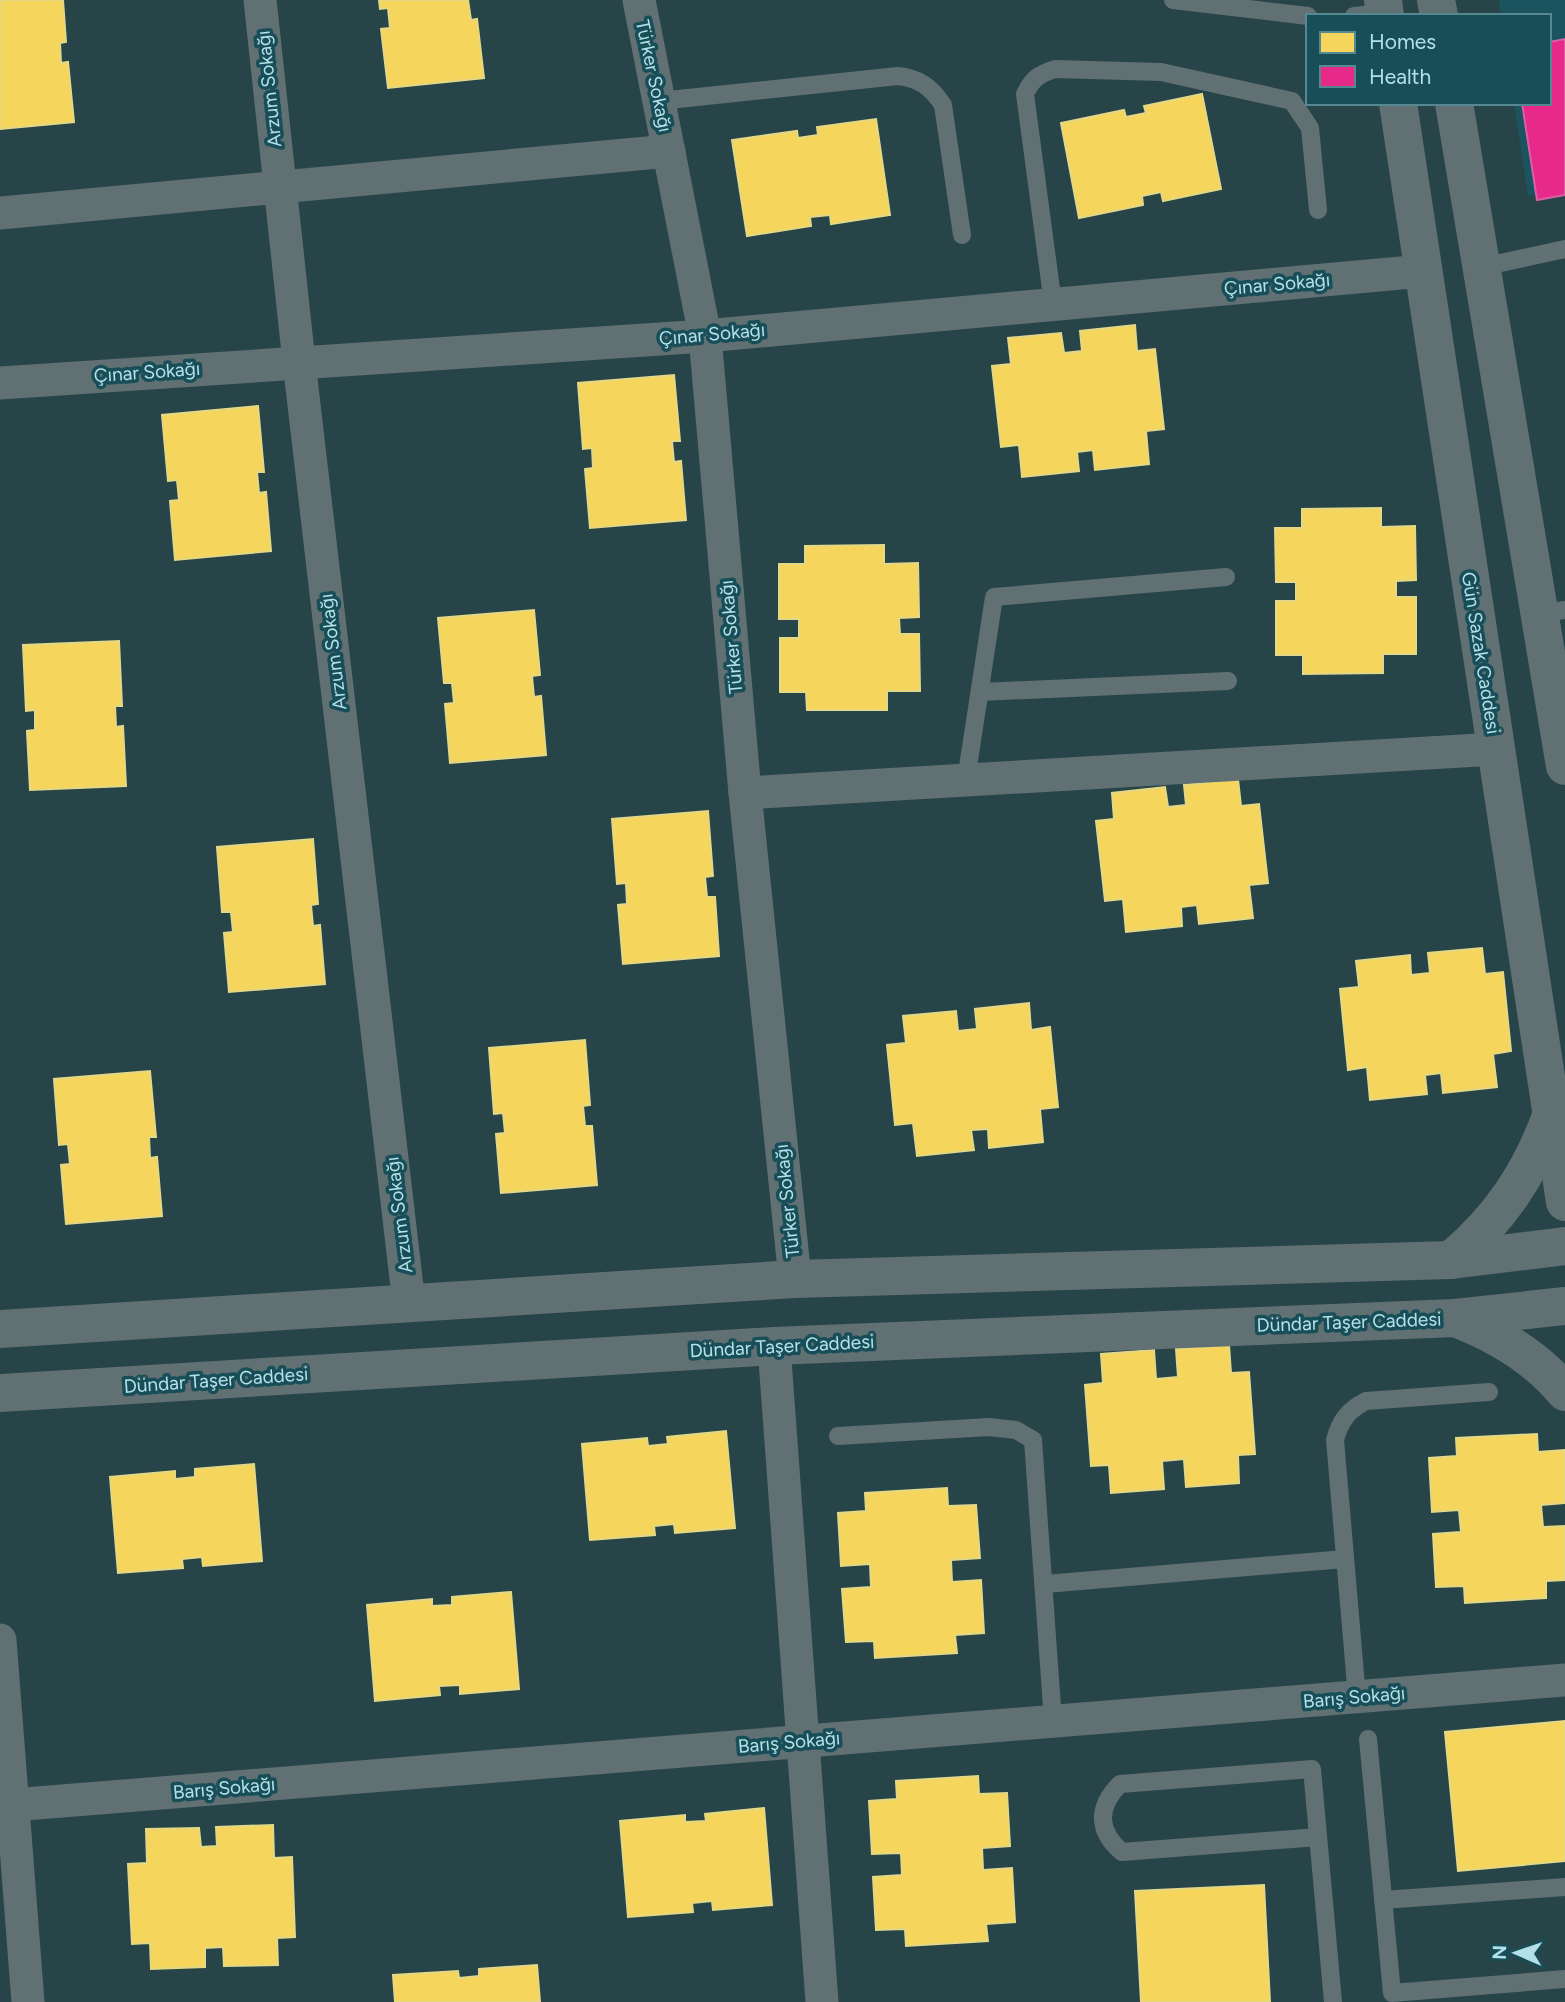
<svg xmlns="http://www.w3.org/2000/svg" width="1565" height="2002" viewBox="0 0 1565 2002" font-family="Figtree,sans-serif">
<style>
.built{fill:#1b545f}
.homes{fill:#f6d55c;stroke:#e2d886;stroke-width:2}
.health{fill:#e7298a;stroke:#d760a6;stroke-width:2}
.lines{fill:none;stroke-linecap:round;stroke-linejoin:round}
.service{stroke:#617073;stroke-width:18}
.minor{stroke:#617073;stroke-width:33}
.tertiary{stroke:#617073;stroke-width:38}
.labels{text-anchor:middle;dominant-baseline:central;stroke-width:7;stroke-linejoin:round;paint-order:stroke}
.street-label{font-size:19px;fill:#b3e0e9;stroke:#184e58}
</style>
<rect width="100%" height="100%" fill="#274449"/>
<polygon class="built" points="1499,0 1565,0 1565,190 1528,196 1514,103 1549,103 1549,16 1501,16"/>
<g class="homes">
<polygon points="0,0 63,0 66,42 60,43 61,63 68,62 74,122 0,129"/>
<polygon points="379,0 468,0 471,20 477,19 484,78 388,88 381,29 390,28 388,8 380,9"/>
<polygon points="1202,94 1221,189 1163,201 1161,192 1142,196 1143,205 1079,218 1061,123 1124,110 1126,117 1146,113 1144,106"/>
<polygon points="876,119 890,215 831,224 830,215 810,217 811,226 747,236 732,140 797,131 798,138 818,135 817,127"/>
<polygon points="1135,325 1137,351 1155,349 1164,429 1146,431 1149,464 1095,470 1093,450 1077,452 1079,471 1022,477 1019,445 1001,447 992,366 1011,364 1008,338 1061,333 1064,353 1082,351 1080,331"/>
<polygon points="674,375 680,441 672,441 674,462 681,461 686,520 590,528 585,469 593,468 592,448 583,449 578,383"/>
<polygon points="258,406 264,472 257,472 259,493 266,492 271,551 175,560 170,501 179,500 177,480 168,481 162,415"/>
<polygon points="1381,508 1381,527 1415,526 1416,580 1396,581 1396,597 1416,597 1416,654 1383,654 1383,673 1303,674 1303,655 1276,655 1276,601 1296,601 1296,582 1276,582 1275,528 1302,528 1302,509"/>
<polygon points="884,545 884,564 918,563 919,617 899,618 900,634 919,634 920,691 887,691 887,710 807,710 806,692 780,692 780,638 799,638 799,619 779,619 779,564 805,564 805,546"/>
<polygon points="534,610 540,675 532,676 534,697 541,696 546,755 450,763 445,704 454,703 452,683 444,683 438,618"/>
<polygon points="119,641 122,706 115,706 116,727 123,726 126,786 30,790 27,731 35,730 35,710 26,711 23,645"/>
<polygon points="1238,779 1241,806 1259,804 1268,883 1249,885 1253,918 1199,924 1197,905 1181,907 1182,926 1126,932 1123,899 1105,901 1096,821 1114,819 1112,793 1165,787 1168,807 1186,805 1184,785"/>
<polygon points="708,811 713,876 705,877 707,897 715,897 719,956 623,964 618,905 627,904 626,883 617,884 612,819"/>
<polygon points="313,839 318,904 311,905 313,926 320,925 325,984 229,992 224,933 233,932 231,912 222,912 217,847"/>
<polygon points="1482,948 1485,974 1503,972 1511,1051 1493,1054 1497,1087 1443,1093 1441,1073 1425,1075 1427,1094 1370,1100 1367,1067 1348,1070 1340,989 1359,987 1356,961 1410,955 1411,975 1430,973 1428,953"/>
<polygon points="1029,1003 1031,1030 1050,1027 1058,1107 1040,1109 1043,1142 989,1148 988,1129 971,1130 974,1150 917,1156 913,1123 895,1125 887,1045 906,1043 903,1016 956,1011 958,1031 977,1029 975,1009"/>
<polygon points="585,1040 590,1105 583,1106 585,1126 592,1126 597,1185 501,1193 496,1134 505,1133 503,1113 494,1114 489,1048"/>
<polygon points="150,1071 156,1137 149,1137 150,1158 157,1157 162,1216 66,1224 61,1165 70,1164 68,1144 59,1145 54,1079"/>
<polygon points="1229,1345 1231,1373 1249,1372 1255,1454 1238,1455 1239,1483 1186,1487 1184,1459 1162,1461 1164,1489 1111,1493 1109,1465 1091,1466 1085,1385 1103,1383 1101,1354 1154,1350 1156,1379 1178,1377 1176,1349"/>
<polygon points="726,1431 735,1528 675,1533 674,1524 654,1526 655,1535 590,1540 582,1444 647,1438 648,1446 668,1444 667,1437"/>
<polygon points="1537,1434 1538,1452 1565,1450 1565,1503 1541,1505 1543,1527 1565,1526 1565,1580 1546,1581 1546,1598 1465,1603 1464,1586 1436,1587 1433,1534 1461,1532 1459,1510 1432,1512 1429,1458 1457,1456 1456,1438"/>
<polygon points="254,1464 262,1561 203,1566 202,1557 182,1559 183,1568 118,1573 110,1477 175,1471 175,1479 195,1477 195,1469"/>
<polygon points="947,1488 948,1506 976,1505 980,1558 951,1560 952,1582 981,1580 984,1633 955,1635 957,1653 875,1658 874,1641 846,1642 842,1589 871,1587 870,1564 841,1566 838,1513 866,1511 865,1493"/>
<polygon points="511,1592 519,1689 460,1694 460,1685 439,1686 440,1695 375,1701 367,1605 432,1599 432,1606 452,1605 452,1597"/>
<polygon points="1565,1721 1565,1861 1458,1871 1445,1732"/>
<polygon points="978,1776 979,1794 1007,1793 1010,1846 982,1848 983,1870 1012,1868 1015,1922 986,1924 988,1941 906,1946 905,1929 876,1930 873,1877 902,1875 901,1853 872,1854 869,1801 897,1799 896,1781"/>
<polygon points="764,1808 772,1905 713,1910 712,1901 692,1903 693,1912 628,1917 620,1821 685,1815 685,1822 706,1821 705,1814"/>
<polygon points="273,1825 274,1858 292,1857 295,1937 277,1938 278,1965 224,1966 223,1947 205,1948 205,1967 151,1969 150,1943 132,1944 128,1864 147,1863 146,1829 199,1828 201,1847 217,1846 216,1827"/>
<polygon points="1264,1885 1270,2002 1141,2002 1135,1891"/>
<polygon points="537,1965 540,2002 395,2002 393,1975 458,1971 459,1978 479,1976 479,1969"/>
</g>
<polygon class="health" points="1565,39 1565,195 1537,200 1522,103 1549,103 1549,42"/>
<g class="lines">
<g class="service">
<polyline points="1173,0 1308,16"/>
<polyline points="1354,16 1384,13"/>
<path d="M659 101 898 76C919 78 931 87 943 105L962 235"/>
<polyline points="1482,267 1565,249"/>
<path d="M1053 304 1025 94C1032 79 1039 74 1055 69L1161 72 1292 101 1310 128 1318 210"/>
<polyline points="1541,613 1565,610"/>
<polyline points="980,692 1228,681"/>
<polyline points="966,780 994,597 1226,577"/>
<polyline points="838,1436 989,1427 1016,1430 1033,1440 1053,1721"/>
<polyline points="1045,1584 1345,1559"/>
<path d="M1357 1697 1335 1440C1340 1421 1348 1410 1366 1401L1489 1392"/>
<polyline points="1368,1739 1392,1993 1565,1979"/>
<path d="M1318 1837 1122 1852C1097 1831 1097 1807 1120 1784L1312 1769 1333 2002"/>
<polyline points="1383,1900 1565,1887"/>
</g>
<g class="minor">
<polyline points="260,0 299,362 409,1304"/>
<polyline points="639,0 705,336 745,793 795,1279"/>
<polyline points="0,213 669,151"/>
<polyline points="0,383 705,336 1423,271"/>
<polyline points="745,793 1496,749"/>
<polyline points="774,1346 822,2002"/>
<polyline points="0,1640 28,2002"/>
<polyline points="12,1805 1565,1680"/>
</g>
<g class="tertiary">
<polyline points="1383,0 1385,16"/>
<polyline points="1436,0 1439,16"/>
<polyline points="1398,103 1565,1202"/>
<polyline points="1454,103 1565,766"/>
<path d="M1451 1260C1499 1220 1530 1174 1551 1116"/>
<path d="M1455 1318C1497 1334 1536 1357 1565 1392"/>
<polyline points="0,1329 795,1279 1451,1260 1565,1246"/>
<polyline points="0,1393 774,1346 1455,1318 1565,1306"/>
</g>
</g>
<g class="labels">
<g class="street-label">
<text transform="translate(654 76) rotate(78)">Türker Sokağı</text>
<text transform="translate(269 89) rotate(-96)">Arzum Sokağı</text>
<text transform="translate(1277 284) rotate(-5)">Çınar Sokağı</text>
<text transform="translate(712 334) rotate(-5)">Çınar Sokağı</text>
<text transform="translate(147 372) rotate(-4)">Çınar Sokağı</text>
<text transform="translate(731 637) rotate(-95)">Türker Sokağı</text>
<text transform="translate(333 652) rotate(-97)">Arzum Sokağı</text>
<text transform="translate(1481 653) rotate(81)">Gün Sazak Caddesi</text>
<text transform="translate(787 1201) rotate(-96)">Türker Sokağı</text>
<text transform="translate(399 1215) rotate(-97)">Arzum Sokağı</text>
<text transform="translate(1349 1322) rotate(-2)">Dündar Taşer Caddesi</text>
<text transform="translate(782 1346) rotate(-3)">Dündar Taşer Caddesi</text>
<text transform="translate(216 1380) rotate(-4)">Dündar Taşer Caddesi</text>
<text transform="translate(1354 1697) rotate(-5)">Barış Sokağı</text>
<text transform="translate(789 1742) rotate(-5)">Barış Sokağı</text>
<text transform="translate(224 1788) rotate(-5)">Barış Sokağı</text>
</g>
</g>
<rect x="1306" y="14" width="245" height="91" fill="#184e58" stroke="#568892" stroke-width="2"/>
<rect x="1320" y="32" width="35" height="21" fill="#f6d55c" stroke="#568892" stroke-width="2"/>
<text x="1369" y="49" font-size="21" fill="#b3e0e9">Homes</text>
<rect x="1320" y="66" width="35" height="21" fill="#e7298a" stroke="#568892" stroke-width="2"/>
<text x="1369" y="84" font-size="21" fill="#b3e0e9">Health</text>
<g transform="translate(1516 1953) rotate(272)" stroke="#184e58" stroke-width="5" paint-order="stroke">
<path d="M0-5L12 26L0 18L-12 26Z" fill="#b3e0e9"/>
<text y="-10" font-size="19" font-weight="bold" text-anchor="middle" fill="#b3e0e9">N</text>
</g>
</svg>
